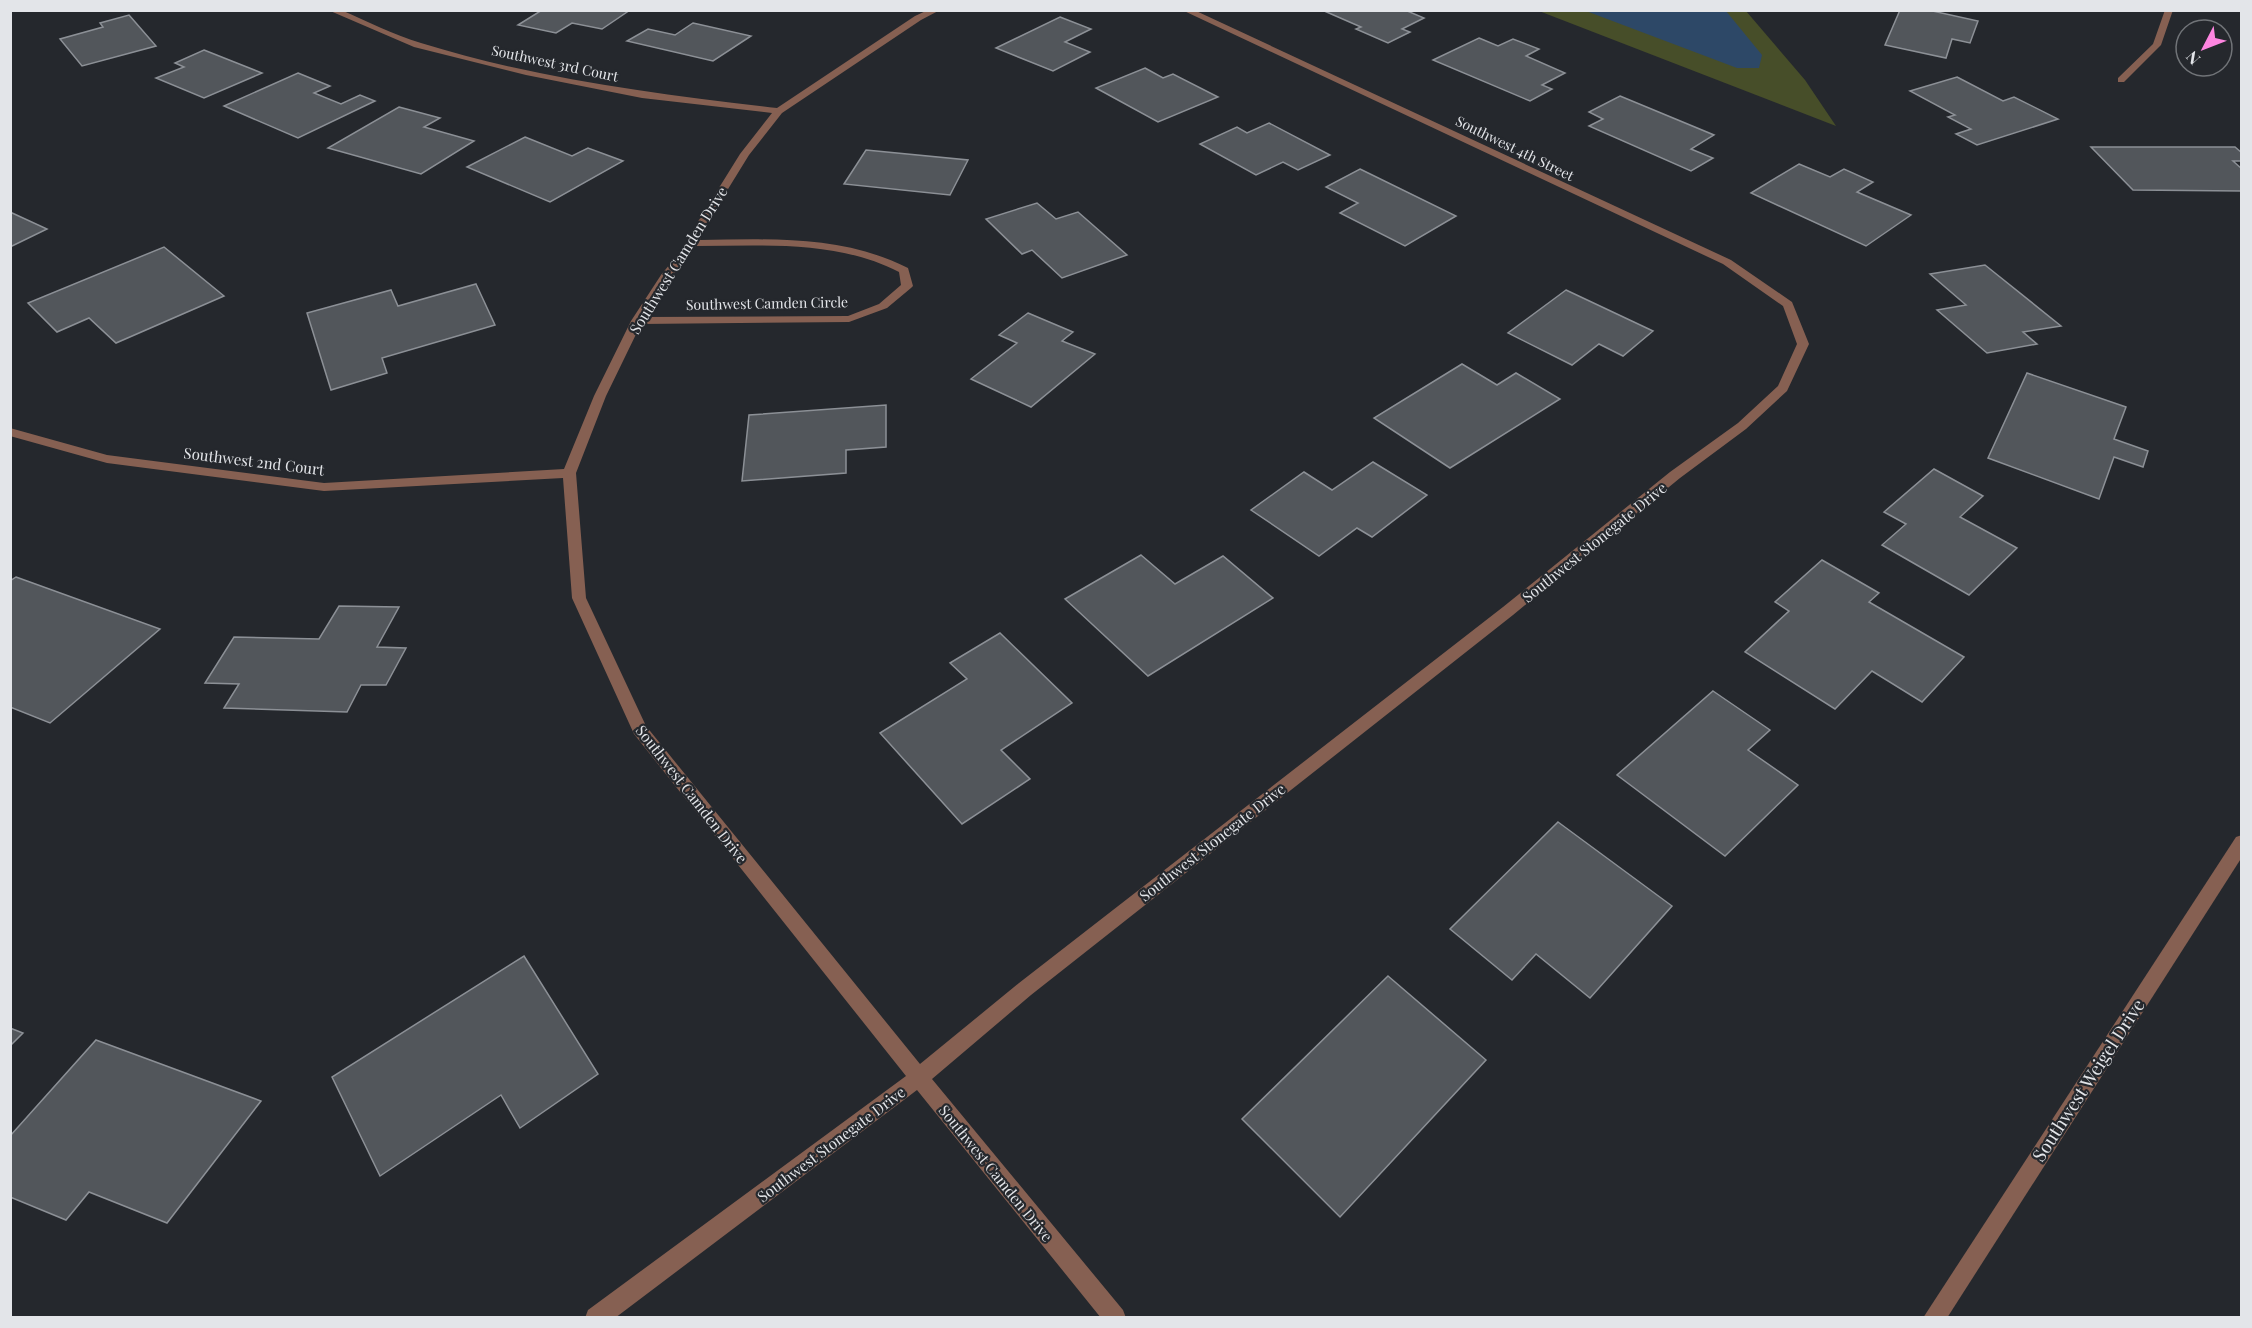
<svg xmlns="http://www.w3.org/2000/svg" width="2252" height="1328" viewBox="0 0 2252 1328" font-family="'Playfair Display',serif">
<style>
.green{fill:#474e29}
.water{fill:#2d4867}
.building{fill:#52565b;stroke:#8c9096;stroke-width:1.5}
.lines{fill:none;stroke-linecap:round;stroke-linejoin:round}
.minor{fill:#866052;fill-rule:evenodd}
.labels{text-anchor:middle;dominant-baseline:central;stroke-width:4.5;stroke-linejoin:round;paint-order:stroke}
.far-street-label{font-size:14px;fill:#e3e5e9;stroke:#25282d}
.street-label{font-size:15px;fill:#e3e5e9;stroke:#25282d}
.near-street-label{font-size:18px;fill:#e3e5e9;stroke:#25282d}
</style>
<rect width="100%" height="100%" fill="#25282d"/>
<polygon class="green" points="1539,11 1746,11 1805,80 1836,126"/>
<polygon class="water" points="1586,11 1726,11 1762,55 1759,68 1737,68"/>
<g class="building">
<polygon points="542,10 630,10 602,29 572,23 556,33 518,25"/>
<polygon points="1322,10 1405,10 1424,18 1402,29 1410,32 1388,43 1356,29 1361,27"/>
<polygon points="1900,10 1928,10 1978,21 1970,43 1952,39 1946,58 1885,45"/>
<polygon points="129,15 156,46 82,66 60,39 103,27 100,23"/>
<polygon points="1060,17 1091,29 1065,42 1090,52 1053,71 996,48"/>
<polygon points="693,23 751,36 713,61 627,41 648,29 675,35"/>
<polygon points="1479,38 1498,46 1513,39 1539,49 1526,56 1565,73 1542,85 1552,89 1530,101 1433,60"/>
<polygon points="204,50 262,73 204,98 156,78 184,67 175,63"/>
<polygon points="1145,68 1163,78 1173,74 1218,97 1158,122 1096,88"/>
<polygon points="298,73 330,86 314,93 341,104 360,95 375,101 298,138 224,106"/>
<polygon points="1957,77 2003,101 2014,97 2058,119 1977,145 1956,134 1971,129 1948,117 1955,115 1910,91"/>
<polygon points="1620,96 1714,135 1691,149 1713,158 1691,171 1589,126 1603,119 1589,112"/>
<polygon points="399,107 440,118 424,127 474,141 421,174 328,148"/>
<polygon points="1269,123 1330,155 1298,170 1283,162 1256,175 1200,144 1237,127 1247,133"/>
<polygon points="525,137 572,156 588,148 623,161 550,202 467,167"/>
<polygon points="2091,147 2235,147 2242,153 2242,161 2233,161 2242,169 2242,191 2133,190"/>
<polygon points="866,150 968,160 950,195 844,184"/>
<polygon points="1799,164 1830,177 1844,169 1873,182 1857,192 1911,215 1866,246 1751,193"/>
<polygon points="1360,169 1456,216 1405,246 1340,213 1358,203 1326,187"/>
<polygon points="1037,203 1056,219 1078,212 1127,255 1062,278 1032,250 1022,254 986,219"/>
<polygon points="10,212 47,229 10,247"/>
<polygon points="164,247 224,296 116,343 89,318 57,332 28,303"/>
<polygon points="1985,265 2061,326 2023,332 2037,344 1987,353 1937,310 1966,305 1930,274"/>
<polygon points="476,284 495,325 382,358 387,373 331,390 307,313 391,290 398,306"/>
<polygon points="1566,290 1653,331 1623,356 1599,344 1572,365 1508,333"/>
<polygon points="1028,313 1073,332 1062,341 1095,354 1031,407 971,379 1017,343 999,335"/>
<polygon points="1462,364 1497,385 1516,373 1560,399 1450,468 1374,418"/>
<polygon points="2027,373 2126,407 2114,439 2148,451 2143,467 2114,457 2099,499 1988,458"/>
<polygon points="886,405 886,447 846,450 846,473 742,481 749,415"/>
<polygon points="1373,462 1427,495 1372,537 1357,528 1319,556 1251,510 1304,472 1332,490"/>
<polygon points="1934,469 1983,496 1960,517 2017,548 1969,595 1882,545 1906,524 1884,512"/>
<polygon points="1141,555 1175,584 1223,556 1273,598 1148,676 1065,599"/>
<polygon points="1822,560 1879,593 1869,602 1964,657 1922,702 1872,671 1835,709 1745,652 1789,611 1775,602"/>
<polygon points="16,577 160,629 50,723 10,707 10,581"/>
<polygon points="339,606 399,607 377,647 406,648 386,685 361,685 347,712 224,708 239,684 205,683 234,637 319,639"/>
<polygon points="1000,633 1072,703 1001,750 1030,779 962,824 880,733 967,679 950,663"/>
<polygon points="1713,691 1770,730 1748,750 1798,785 1725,856 1617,775"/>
<polygon points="1558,822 1672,906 1590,998 1536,954 1512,980 1450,929"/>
<polygon points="524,956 598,1074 520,1128 501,1095 380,1176 332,1077"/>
<polygon points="1388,976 1486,1060 1340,1217 1242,1119"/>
<polygon points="10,1028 23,1033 10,1046"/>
<polygon points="96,1040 261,1101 167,1223 89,1192 66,1220 10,1197 10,1136"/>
</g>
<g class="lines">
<g class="minor">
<path d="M328 10H341C367 21 394 35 421 43 537 79 658 94 777 108L915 16 928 10H940L921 20 782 113 749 155 704 228 700 240C770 239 843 235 908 268L913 286 911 288 887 308 849 322 641 324 606 396 576 473 586 598 646 726 920 1064 1019 983 1503 607 1670 472 1738 423 1778 386 1797 344 1783 306 1723 264 1182 10H1194L1731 260 1792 302 1809 344 1787 391 1746 429 1680 478 1513 615 1031 995 932 1079 1123 1310 1126 1318H1101L917 1090 615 1318H585L588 1310 906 1076 634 734 572 598 563 478 324 491 107 463 10 436V428L107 455 324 483 564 469 594 396 631 321 661 275 688 242 694 228 740 154 772 113 642 98 526 75 414 47ZM696 246C764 246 837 240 899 272L901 285 879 304 848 316 645 317 670 279Z"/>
<polygon points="2165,10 2173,10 2161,45 2124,82 2118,82 2118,78 2153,44"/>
<polygon points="2242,835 2242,857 1947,1318 1923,1318 2236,837"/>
</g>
</g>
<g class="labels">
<g class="far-street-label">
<text transform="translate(555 63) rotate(12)">Southwest 3rd Court</text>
<text transform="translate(1515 148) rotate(26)">Southwest 4th Street</text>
<text transform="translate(767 303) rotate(-1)">Southwest Camden Circle</text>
</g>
<g class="street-label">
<text transform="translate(678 260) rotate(-58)">Southwest Camden Drive</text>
<text transform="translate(254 461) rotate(7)">Southwest 2nd Court</text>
<text transform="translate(1594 542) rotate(-39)">Southwest Stonegate Drive</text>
<text transform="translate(692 794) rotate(52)">Southwest Camden Drive</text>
<text transform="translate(1212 842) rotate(-38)">Southwest Stonegate Drive</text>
<text transform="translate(831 1144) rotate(-37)">Southwest Stonegate Drive</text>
<text transform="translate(996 1173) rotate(51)">Southwest Camden Drive</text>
</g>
<g class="near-street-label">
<text transform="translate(2088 1080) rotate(-57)">Southwest Weigel Drive</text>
</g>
</g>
<rect width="2252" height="1328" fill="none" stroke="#e3e5e9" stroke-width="24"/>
<g transform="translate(2204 48) rotate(228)"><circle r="28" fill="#25282d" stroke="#717478" stroke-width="1.5"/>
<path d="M0-4.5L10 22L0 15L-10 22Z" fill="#fe85e0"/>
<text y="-9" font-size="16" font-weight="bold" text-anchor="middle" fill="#e3e5e9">N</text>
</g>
</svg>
